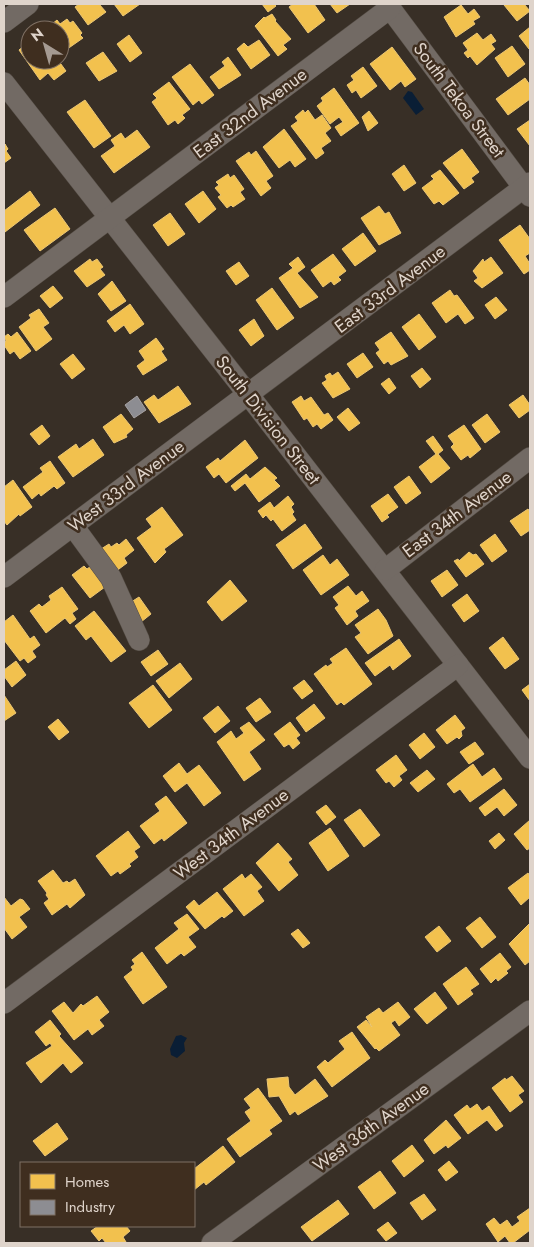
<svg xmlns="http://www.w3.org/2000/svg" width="534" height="1247" viewBox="0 0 534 1247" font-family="Jost,sans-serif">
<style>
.water{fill:#0a1e35}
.homes{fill:#f2c14e;stroke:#ecc774}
.industry{fill:#8d8d92;stroke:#a6a2a3}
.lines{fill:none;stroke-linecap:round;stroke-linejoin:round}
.minor-casing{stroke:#544c44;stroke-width:22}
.minor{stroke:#726a64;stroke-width:21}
.labels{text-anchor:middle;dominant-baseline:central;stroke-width:5;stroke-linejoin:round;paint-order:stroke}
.street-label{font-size:18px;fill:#dfd4cb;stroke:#3f2e1f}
</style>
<rect width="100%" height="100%" fill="#382f26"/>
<g class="water">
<polygon points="408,91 412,92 424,109 416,115 403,98"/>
<polygon points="181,1035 187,1038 184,1043 185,1051 177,1058 171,1055 170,1049 176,1036"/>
</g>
<g class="homes">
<polygon points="79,4 99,4 106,12 88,25 75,7"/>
<polygon points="114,4 140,4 123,16"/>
<polygon points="262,4 274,4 276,6 268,12"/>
<polygon points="293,4 314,4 325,20 308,33 289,7"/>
<polygon points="330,4 350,4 337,13"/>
<polygon points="506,4 524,4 530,11 517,21 504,5"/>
<polygon points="461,5 468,14 474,9 480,17 473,21 475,24 456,37 444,17"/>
<polygon points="272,14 276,20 275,21 291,39 283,45 287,49 278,56 255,26 264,17 265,18"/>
<polygon points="67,19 70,23 73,21 82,33 80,35 83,38 63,52 60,48 60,30 46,29 57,20 60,24"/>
<polygon points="530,27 530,48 529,49 519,36"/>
<polygon points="477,33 483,40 491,34 496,41 491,44 495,49 477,65 470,56 468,58 464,53 468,50 463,43"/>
<polygon points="129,35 142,53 130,62 117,44"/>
<polygon points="259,40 270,55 251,69 237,49 244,43 248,47"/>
<polygon points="30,41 30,60 58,60 66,71 54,80 48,73 40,80 19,50"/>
<polygon points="512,46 525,64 508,77 495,58"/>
<polygon points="392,47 416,79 405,87 401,81 390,90 370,64"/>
<polygon points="103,52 117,71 99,81 86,63"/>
<polygon points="228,57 241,75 219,89 210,77 225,66 222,62"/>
<polygon points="190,64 214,95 202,104 199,100 193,105 172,77"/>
<polygon points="363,67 377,86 361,98 356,90 352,93 347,85 354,80 351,76"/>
<polygon points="525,78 530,85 530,99 508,115 496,99"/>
<polygon points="169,82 190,109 182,115 185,118 178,124 175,120 168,125 152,102 157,98 153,94"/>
<polygon points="334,88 359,123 341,136 335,127 343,122 339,117 330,124 317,106 323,101 321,98"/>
<polygon points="85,100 111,136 94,148 67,112"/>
<polygon points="303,110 305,113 308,110 315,120 322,115 331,128 325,133 331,141 321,148 324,153 316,159 291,126 298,121 295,117"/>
<polygon points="369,111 378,123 368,131 362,117"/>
<polygon points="530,120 530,146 517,129"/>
<polygon points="284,129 306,159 295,167 290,160 279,168 263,147"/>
<polygon points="137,130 150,147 114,173 101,156 115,146 111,140 121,133 125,139"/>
<polygon points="5,144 8,149 6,151 11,158 4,163"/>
<polygon points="462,149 479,172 471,178 474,182 464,189 443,163"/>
<polygon points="256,151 273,176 266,181 271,188 261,196 236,161 249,152 251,155"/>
<polygon points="404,165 416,183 404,191 392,174"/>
<polygon points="440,170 459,193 443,205 439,201 434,204 422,188 434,179 431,176"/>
<polygon points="228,174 230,178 234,175 244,189 240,192 245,199 233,207 231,205 227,208 218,197 221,195 215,188 219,185 216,182"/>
<polygon points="30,191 40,205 5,232 4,211"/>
<polygon points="203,191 216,209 199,223 185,204"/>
<polygon points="379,206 385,214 389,212 401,233 379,245 361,218"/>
<polygon points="55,208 70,229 40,251 24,230"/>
<polygon points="170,213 185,234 168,246 153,225"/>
<polygon points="520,225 530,239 530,253 525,256 530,264 530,270 524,274 499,240"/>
<polygon points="363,233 376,251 355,266 342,249"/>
<polygon points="333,254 346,271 338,277 341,280 334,285 331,281 323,287 311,270"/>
<polygon points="298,257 305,267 297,273 318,297 300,308 279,278 293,268 289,264"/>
<polygon points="491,257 503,273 482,288 474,281 478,278 473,271 483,259 484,262"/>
<polygon points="90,259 92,262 97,259 103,267 100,269 105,275 87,287 74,271"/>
<polygon points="239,262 249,276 236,285 226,271"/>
<polygon points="112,281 126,301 111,311 98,294"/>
<polygon points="53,286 63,298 50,308 40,296"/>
<polygon points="272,288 294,318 277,330 256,300"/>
<polygon points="450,290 454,296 457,295 474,318 465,324 458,314 446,323 432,303"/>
<polygon points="496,297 507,310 495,319 485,305"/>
<polygon points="130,304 144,324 130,334 124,325 115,332 107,321"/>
<polygon points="39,309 49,323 43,327 52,339 36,351 19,327 31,318 29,315"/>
<polygon points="419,314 436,337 419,350 402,327"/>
<polygon points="254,319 264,336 251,346 239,330"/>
<polygon points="17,332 31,351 20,359 14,351 10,354 4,345 6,340 4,337 8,334 11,337"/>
<polygon points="391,332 408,356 391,365 388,361 384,364 376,353 380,350 375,343"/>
<polygon points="156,338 164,349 161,351 167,360 143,375 137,366 145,360 139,351"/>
<polygon points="363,353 373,367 357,378 347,364"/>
<polygon points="73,354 85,369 72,379 60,364"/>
<polygon points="422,368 431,379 420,388 411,376"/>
<polygon points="338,372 350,389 333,398 322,383 327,380 325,376 330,373 332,376"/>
<polygon points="389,378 396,388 389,394 381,384"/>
<polygon points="178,386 191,404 159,423 144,402 154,395 158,400"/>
<polygon points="523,395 530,405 530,410 519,418 509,405"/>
<polygon points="301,396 304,401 311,397 324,415 328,413 333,420 321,429 317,424 313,427 307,418 304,420 292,402"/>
<polygon points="348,408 360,423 349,431 337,417"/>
<polygon points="121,414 133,429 126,435 127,437 114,443 103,427"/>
<polygon points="487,414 500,432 485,443 472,425"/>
<polygon points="42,425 50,436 39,445 30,434"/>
<polygon points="464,425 481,449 470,458 468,455 461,460 451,447 454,444 448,436"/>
<polygon points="433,436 443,450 438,454 450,468 431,483 419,467 436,454 426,441"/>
<polygon points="93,439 104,455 73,477 58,457 76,444 79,449"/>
<polygon points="245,440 258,458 226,483 219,474 214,478 206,467 218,458 220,461"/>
<polygon points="50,461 65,483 57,489 54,486 41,496 39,493 32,499 23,487 43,472 40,468"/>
<polygon points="265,467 277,478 274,480 280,486 259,502 245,483 235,491 231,486 246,474 250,479"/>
<polygon points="409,476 421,493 406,504 394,487"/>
<polygon points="13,480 32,507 20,516 19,514 7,525 4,521 4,487"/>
<polygon points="388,494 398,507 387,515 389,517 382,522 371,506"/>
<polygon points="288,496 294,504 291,507 294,512 292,514 296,520 282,531 273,519 271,521 266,515 263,518 258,511 270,502 274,508"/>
<polygon points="162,507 183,535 164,549 166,552 155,563 137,538 152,527 146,519"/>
<polygon points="528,509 530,512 530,530 521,536 510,521"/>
<polygon points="305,524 322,548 293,569 276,545"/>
<polygon points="495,534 507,551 492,562 480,545"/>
<polygon points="126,539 134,550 124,558 127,563 111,575 101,549 109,544 111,547 117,543 119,545"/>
<polygon points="469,552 473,555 476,554 484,564 466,577 454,561 458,559 459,561"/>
<polygon points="323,555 330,565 337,559 349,575 321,595 303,570"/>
<polygon points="94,564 109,584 90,598 72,575 84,566 87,569"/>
<polygon points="447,570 458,585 442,597 431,581"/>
<polygon points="230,580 247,601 222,621 207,602"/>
<polygon points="348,586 356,596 362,591 369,601 355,611 358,616 347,625 335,608 339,605 333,597"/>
<polygon points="62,587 78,609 72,613 76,619 70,624 65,618 46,633 30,611 39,604 42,607 51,600 49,596"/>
<polygon points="467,594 479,611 464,622 452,605"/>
<polygon points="139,597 151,614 141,622 128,604"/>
<polygon points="378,609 386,620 393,636 368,654 355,637 361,633 355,625"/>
<polygon points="94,611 126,651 111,662 91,636 86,640 75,626"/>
<polygon points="13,615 30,639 34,636 40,645 32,651 36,657 28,663 24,658 20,661 4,640 4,622"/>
<polygon points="503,637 519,659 505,669 489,648"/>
<polygon points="399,639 411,656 393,670 390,665 375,676 365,663"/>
<polygon points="346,648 372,684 344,705 341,702 337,705 314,674 326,665 327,667 333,663 330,659"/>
<polygon points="158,650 168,664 151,676 141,662"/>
<polygon points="16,661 26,675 12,687 4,676 4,670"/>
<polygon points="180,663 192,679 169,698 156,681"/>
<polygon points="304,680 313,691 302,699 293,688"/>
<polygon points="530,684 530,701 522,690"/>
<polygon points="153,685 172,710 149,728 129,703"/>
<polygon points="4,695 16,713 4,721"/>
<polygon points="260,698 271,712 256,722 246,708"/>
<polygon points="314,704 325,718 306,732 296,718"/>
<polygon points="218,706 230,721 215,733 203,718"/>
<polygon points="455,715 465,728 461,731 462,736 459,739 457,737 447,744 436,730"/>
<polygon points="58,719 69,732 59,740 48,727"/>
<polygon points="249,722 265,740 249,752 261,769 244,781 217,742 231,731 236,739 244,733 240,728"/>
<polygon points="290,722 300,735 296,738 300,743 293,749 289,744 284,747 274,734"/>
<polygon points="424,733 435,747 420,759 409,745"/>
<polygon points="475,742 484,754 469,764 460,752"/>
<polygon points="396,755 407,770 399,776 402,780 394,787 389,781 386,783 376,770"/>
<polygon points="179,763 187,774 199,765 221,793 204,806 187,783 175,792 163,776"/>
<polygon points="473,764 482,777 494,768 502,779 470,802 460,789 454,793 447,784"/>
<polygon points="427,770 435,779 418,792 410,783"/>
<polygon points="504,789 517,805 504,816 497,807 485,816 479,808"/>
<polygon points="166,796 187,823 164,841 162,838 154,844 140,826 160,811 155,804"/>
<polygon points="326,805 336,817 326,825 316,812"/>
<polygon points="360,809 380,835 364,847 344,820"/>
<polygon points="530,820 530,848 527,850 514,834"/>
<polygon points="330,828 349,856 328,871 309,843"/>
<polygon points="128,831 140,847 134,851 138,857 129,864 131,866 120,874 118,871 111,876 96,856"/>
<polygon points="499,833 505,840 495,849 489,841"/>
<polygon points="278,843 292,859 288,862 298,875 279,891 256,863"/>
<polygon points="53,870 63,883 67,881 69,883 75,879 85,895 70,908 67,904 52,915 44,903 49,899 46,895 47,893 38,881"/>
<polygon points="528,873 530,876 530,897 521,905 508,888"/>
<polygon points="242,874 245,879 251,874 262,887 257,891 264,901 244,916 223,889"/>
<polygon points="217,892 233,911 224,918 222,916 205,929 186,907 194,900 199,906"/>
<polygon points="4,897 11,906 20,899 23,900 30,909 19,917 27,927 12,939 4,928"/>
<polygon points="187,914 199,929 188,937 196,947 184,956 181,953 167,964 155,948 179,929 174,923"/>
<polygon points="480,917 496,937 482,948 466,928"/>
<polygon points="530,923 530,961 525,965 509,944"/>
<polygon points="439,926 451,941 437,952 425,937"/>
<polygon points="298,929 310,943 303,948 291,934"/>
<polygon points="142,952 167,987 143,1004 124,977 133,970 131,967 135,964 132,960"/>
<polygon points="500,953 511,967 506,971 508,973 498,981 496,978 491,983 480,969"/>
<polygon points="466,967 479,984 470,990 473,994 458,1005 443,984"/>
<polygon points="435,992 447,1008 427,1024 414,1009"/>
<polygon points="97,996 109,1012 99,1020 104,1026 92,1035 88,1029 74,1040 52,1011 64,1002 73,1013 81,1004 83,1006"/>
<polygon points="398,1002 410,1017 399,1026 395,1020 391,1023 400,1035 379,1051 376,1048 375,1049 357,1027 366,1020 372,1027 366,1017 379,1008 383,1013"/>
<polygon points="50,1020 61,1034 59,1036 83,1063 71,1073 63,1063 41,1083 26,1063 52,1046 50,1043 46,1046 35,1032"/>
<polygon points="352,1032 370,1058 332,1087 317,1067 325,1060 328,1063 345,1049 339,1041"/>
<polygon points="512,1076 524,1091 518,1095 523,1102 510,1112 492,1088 505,1078 506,1080"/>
<polygon points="288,1077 289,1087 295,1095 315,1079 328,1096 298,1115 295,1111 290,1115 279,1096 269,1097 267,1079"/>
<polygon points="258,1088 282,1121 269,1130 272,1134 240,1157 227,1139 251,1121 245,1112 251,1108 244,1099"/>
<polygon points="477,1104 482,1111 489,1106 503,1126 496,1131 487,1120 468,1134 454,1115 467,1105 470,1109"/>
<polygon points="446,1120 461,1138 448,1148 446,1145 434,1154 424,1140"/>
<polygon points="57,1123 68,1139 45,1156 33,1141"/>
<polygon points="412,1145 424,1161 404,1177 392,1161"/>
<polygon points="223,1146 235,1162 206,1185 204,1182 194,1190 194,1169"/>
<polygon points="449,1161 458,1172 446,1181 438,1170"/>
<polygon points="380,1171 396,1193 374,1209 358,1187"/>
<polygon points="424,1194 436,1210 422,1220 410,1203"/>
<polygon points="338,1200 349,1214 312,1241 301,1227"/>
<polygon points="530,1208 530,1230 513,1243 510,1243 505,1236 498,1242 486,1224 494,1218 500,1225 507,1220 512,1227 520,1221 517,1217"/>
<polygon points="388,1222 397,1233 386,1241 377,1230"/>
<polygon points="98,1226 126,1226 130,1231 123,1237 126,1242 106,1243 102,1238 99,1241 91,1231"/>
</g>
<polygon class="industry" points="137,396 146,410 134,418 125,405"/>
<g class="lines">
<g class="minor-casing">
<g id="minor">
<polyline points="387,4 530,196"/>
<polyline points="4,22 28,4"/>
<polyline points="4,83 258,407 530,758"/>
<polyline points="4,297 390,8"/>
<polyline points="73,526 111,578 139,640"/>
<polyline points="385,570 530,458"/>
<polyline points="4,577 530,183"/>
<polyline points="4,1003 458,665"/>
<polyline points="212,1243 530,1011"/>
</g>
</g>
<use href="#minor" class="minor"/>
</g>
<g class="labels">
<g class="street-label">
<text transform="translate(459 100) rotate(53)">South Tekoa Street</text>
<text transform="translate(250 113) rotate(-37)">East 32nd Avenue</text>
<text transform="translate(390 289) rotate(-37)">East 33rd Avenue</text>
<text transform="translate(268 420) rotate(52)">South Division Street</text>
<text transform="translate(126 486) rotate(-37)">West 33rd Avenue</text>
<text transform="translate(457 514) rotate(-37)">East 34th Avenue</text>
<text transform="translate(231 834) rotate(-37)">West 34th Avenue</text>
<text transform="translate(371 1127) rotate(-36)">West 36th Avenue</text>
</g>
</g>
<rect width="534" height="1247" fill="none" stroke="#dfd4cb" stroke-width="10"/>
<rect x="20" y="1162" width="175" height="65" fill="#3f2e1f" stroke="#7f7064"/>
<rect x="30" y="1174" width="25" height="15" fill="#f2c14e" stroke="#7f7064"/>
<text x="65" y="1187" font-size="15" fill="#dfd4cb">Homes</text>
<rect x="30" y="1200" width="25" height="15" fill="#8d8d92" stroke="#7f7064"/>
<text x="65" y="1212" font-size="15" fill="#dfd4cb">Industry</text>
<g transform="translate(45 45) rotate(323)"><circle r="24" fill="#3f2e1f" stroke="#7f7064"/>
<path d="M0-4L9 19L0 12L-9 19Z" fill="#a59a91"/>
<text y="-8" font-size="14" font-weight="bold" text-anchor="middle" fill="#dfd4cb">N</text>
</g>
</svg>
